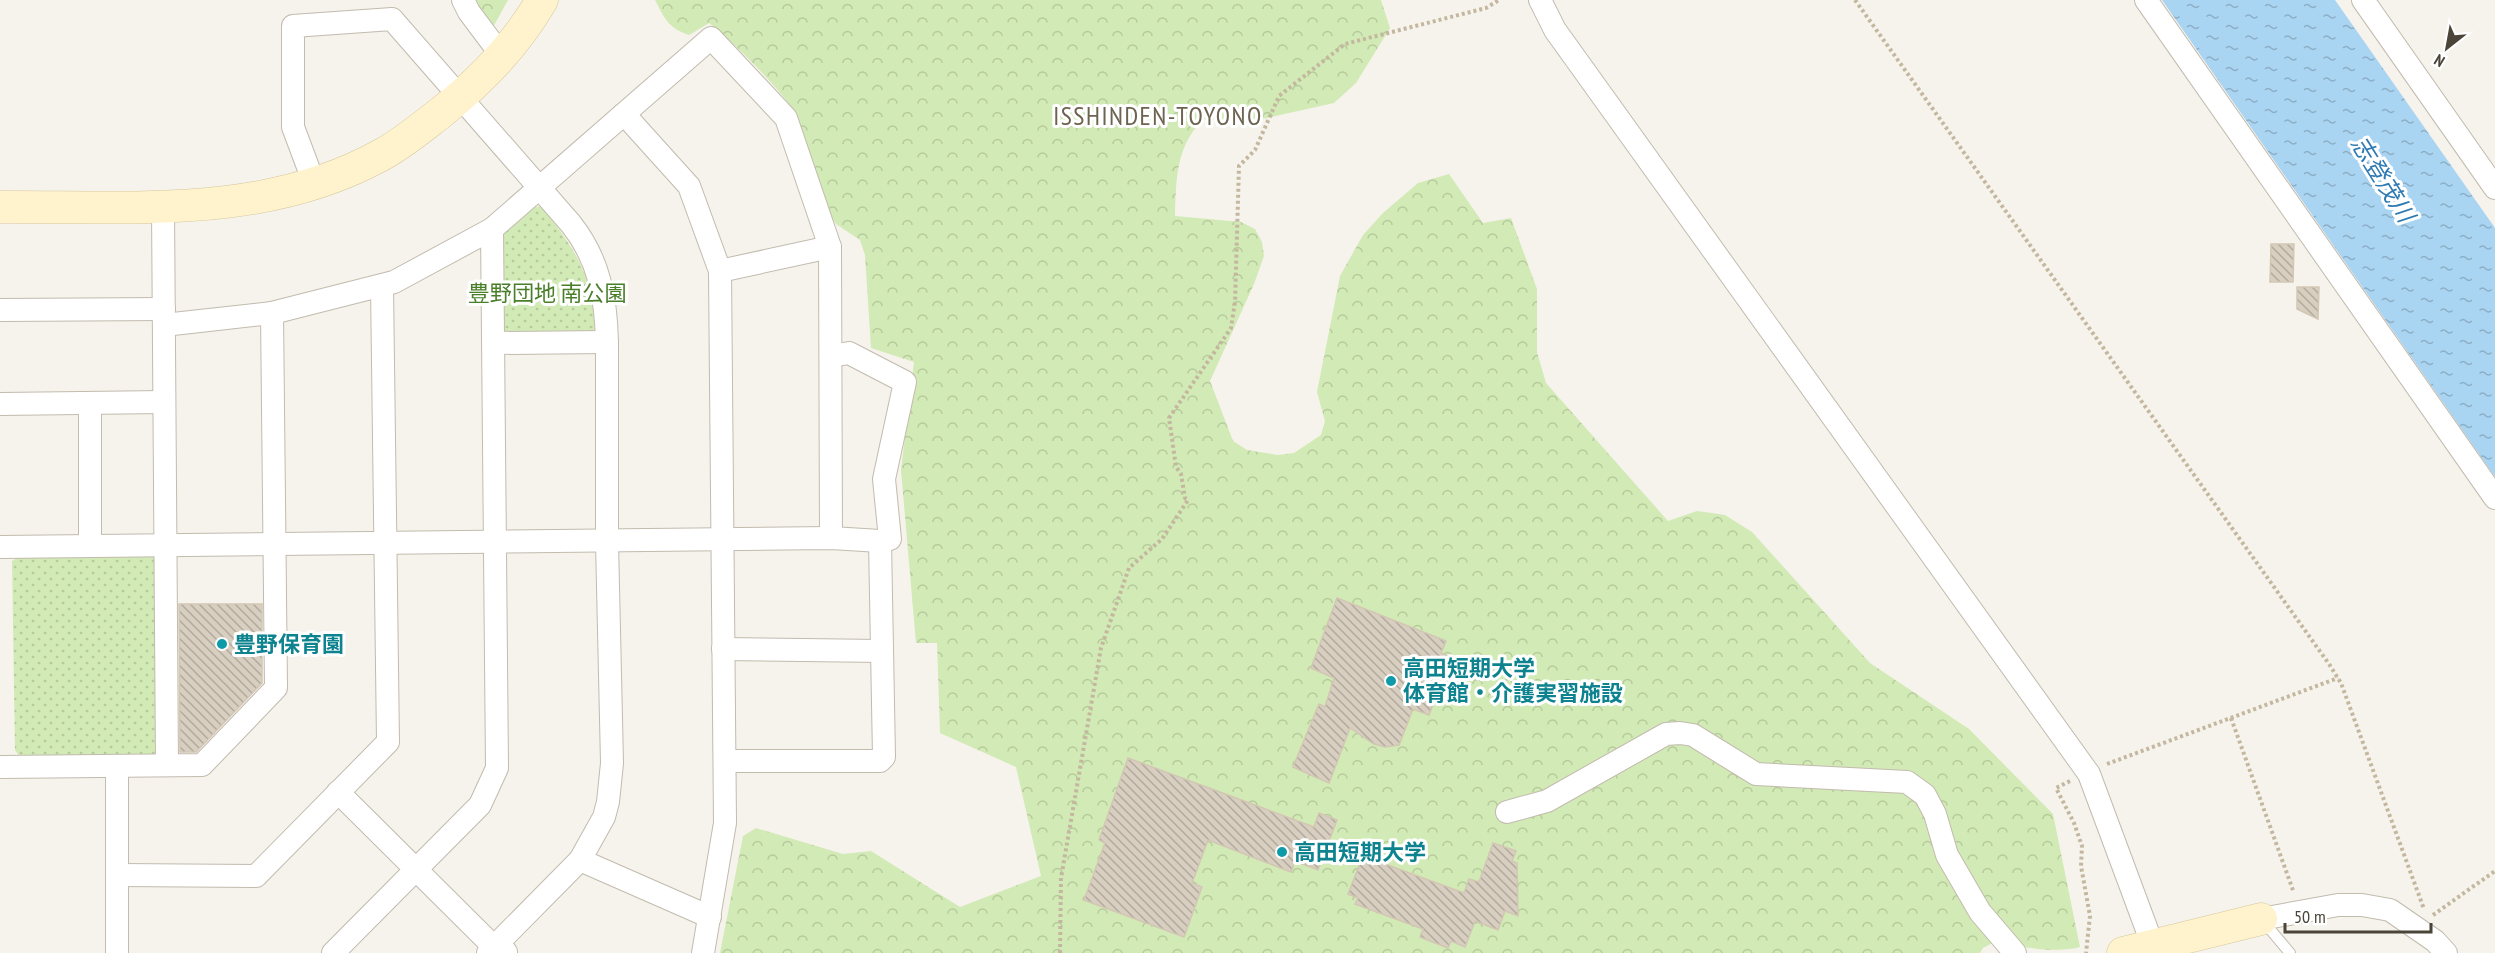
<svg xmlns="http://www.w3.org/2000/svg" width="2495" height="953" viewBox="0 0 2495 953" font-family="'PT Sans Narrow','Noto Sans JP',sans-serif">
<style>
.green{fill:url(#green-dots)}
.forest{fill:url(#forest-crowns)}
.water{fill:url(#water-ripples)}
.building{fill:url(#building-back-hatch);stroke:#d3c7b4;stroke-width:1.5}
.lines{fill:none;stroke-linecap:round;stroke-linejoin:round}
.lane-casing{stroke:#c2bbae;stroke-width:12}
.street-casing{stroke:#c2bbae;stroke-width:24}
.secondary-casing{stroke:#d6c79b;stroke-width:33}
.path{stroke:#c4b79f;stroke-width:4;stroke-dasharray:3 3;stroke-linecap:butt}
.lane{stroke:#fff;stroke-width:10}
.street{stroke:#fff;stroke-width:22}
.secondary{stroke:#fff3cd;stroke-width:32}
.culture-dot{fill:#0f9aa8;stroke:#fff;stroke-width:2}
.labels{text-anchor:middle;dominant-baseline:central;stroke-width:6;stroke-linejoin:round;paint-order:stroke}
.park-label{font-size:22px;fill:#4a7f2a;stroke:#fff}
.culture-label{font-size:22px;font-weight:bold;fill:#0d838f;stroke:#fff;text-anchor:start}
.water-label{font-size:24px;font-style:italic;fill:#2e7ab2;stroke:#fff}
.quarter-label{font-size:26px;letter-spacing:1.5px;fill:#6e6250;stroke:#fff}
</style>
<defs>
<pattern id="green-dots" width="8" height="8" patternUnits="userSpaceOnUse" patternTransform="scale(1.5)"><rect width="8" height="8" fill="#d2eab5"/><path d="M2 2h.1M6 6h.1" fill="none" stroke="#b6ca9c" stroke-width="1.8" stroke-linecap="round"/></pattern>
<pattern id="forest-crowns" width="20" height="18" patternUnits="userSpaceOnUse" patternTransform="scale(1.5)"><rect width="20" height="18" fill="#d2eab5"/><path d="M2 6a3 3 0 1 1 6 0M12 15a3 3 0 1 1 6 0" fill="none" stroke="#b6ca9c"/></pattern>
<pattern id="water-ripples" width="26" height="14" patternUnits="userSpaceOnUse" patternTransform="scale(1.5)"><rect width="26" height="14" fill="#a9d4f2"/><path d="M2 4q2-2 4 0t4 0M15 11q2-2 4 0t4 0" fill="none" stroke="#8caec5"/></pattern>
<pattern id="building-back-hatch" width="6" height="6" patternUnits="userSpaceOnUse" patternTransform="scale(1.5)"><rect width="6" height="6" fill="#d8cfc1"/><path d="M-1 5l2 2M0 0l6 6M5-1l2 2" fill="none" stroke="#b1aa9e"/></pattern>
</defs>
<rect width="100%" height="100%" fill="#f6f3ec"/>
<g class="green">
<path d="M541 206C576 250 595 278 595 336L503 337 501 233 529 208Z"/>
<polygon points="150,554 156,560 160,748 152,758 20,757 15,750 12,561 20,556"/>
</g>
<g class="forest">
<polygon points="470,0 508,0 492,29"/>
<path d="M655 0H1381L1390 28 1356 83 1334 103 1262 119 1203 120C1176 145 1176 181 1175 216L1241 222 1255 229 1262 242 1264 256 1254 284 1210 381 1233 441 1247 450 1278 455 1294 453 1321 435 1325 421 1317 392 1340 276 1363 235 1383 213 1418 183 1449 174 1483 223 1511 218 1537 289V352L1546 383 1668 521 1697 511 1712 513 1725 515 1752 532 1870 663 1969 729 2053 814 2080 947C2060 953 2019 948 1996 941L1983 948 1980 953H720L743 836 756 828 843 854 871 851 960 907 1041 876 1016 767 940 733 937 643H916L901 470 914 362 871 348 865 255 860 240 836 224 828 212C817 180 808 142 794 112 784 92 728 37 709 23L689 35C668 28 665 19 655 0Z"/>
</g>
<polygon class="water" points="2162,0 2335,0 2495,228 2495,477"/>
<g class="building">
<polygon points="2271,244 2294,244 2293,282 2270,282"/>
<polygon points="2297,287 2319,287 2318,319 2297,309"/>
<polygon points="1337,598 1446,641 1441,653 1451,658 1429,715 1413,709 1399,745 1385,747 1374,744 1350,728 1329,783 1293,767 1319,704 1325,707 1334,678 1311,668"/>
<polygon points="179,604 262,604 262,683 196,752 180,752"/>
<polygon points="1128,758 1314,827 1319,813 1337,820 1318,870 1295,861 1291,872 1208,840 1192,883 1202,887 1184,937 1084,900 1105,843 1099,840"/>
<polygon points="1493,843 1516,851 1512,861 1517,863 1518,916 1505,911 1498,930 1475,921 1465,947 1451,941 1448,948 1420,937 1423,929 1355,904 1358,898 1348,894 1363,856 1464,893 1469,879 1479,882"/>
</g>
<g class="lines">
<g class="lane-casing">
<polyline id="lane" points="2263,921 2290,953"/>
</g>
<g class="street-casing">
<g id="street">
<polyline points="463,0 469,12 502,56"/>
<polyline points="1540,0 1555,30 2089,774 2153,946"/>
<polyline points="2146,0 2495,498"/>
<polyline points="2363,0 2495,188"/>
<polyline points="624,114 689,186 720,271 725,823 703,953"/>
<path d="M314 183 293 127V26L392 19 571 224C599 259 606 298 607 342V542L612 763 608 802 604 817 580 860 488 953"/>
<polyline points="163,206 167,765"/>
<polyline points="720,271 830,247"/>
<polyline points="0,310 164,309"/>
<polyline points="164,325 272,313 394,282 492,229 711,38 786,118 830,247 831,538"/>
<polyline points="494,343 607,342"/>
<polyline points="0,404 164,402"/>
<polyline points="90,546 90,404"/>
<polyline points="0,547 831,538 880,541 890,539 884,479 905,382 849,353 831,356"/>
<polyline points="723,649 882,651"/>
<polyline points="725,761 880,761 884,757 880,541"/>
<polyline points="117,766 117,953"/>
<polyline points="0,767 202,765 276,688 272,313"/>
<polyline points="338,792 494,947 506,952"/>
<polyline points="1507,812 1547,801 1666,734 1680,733 1693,735 1756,774 1907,782 1925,795 1935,814 1947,855 1980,912 2015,953"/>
<polyline points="580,860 710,917"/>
<polyline points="118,875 256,876 388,742 382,286"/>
<polyline points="2261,919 2338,905 2362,905 2390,910 2435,941 2446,953"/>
<polyline points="333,953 480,805 497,768 492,229"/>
</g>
</g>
<g class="secondary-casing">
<g id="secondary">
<path d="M0 207C130 206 265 220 383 154 403 143 421 128 439 114 480 82 516 45 542 0"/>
<polyline points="2123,953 2261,919"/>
</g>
</g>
<g class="path">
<polyline points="1855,0 2329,664 2341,683 2424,909"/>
<polyline points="2231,718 2294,893"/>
<polyline points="2107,764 2338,678"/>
<polyline points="2070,781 2056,788 2074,823 2082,846 2081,866 2090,916 2086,953"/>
<polyline points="2433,915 2495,871"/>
<polyline points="1060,953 1061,878 1101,648 1129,568 1162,539 1188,500 1185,498 1181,474 1176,467 1169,418 1231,328 1235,302 1239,166 1255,150 1279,96 1345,44 1486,8 1499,0"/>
</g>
<use href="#lane" class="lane"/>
<use href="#street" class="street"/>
<use href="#secondary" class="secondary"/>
</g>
<g class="culture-dot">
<circle cx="222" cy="644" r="6"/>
<circle cx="1391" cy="681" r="6"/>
<circle cx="1282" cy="852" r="6"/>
</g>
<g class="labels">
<g class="park-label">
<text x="547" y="293">豊野団地 南公園</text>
</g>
<g class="culture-label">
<text x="234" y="644">豊野保育園</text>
<text x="1403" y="668">高田短期大学<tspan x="1403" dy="25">体育館・介護実習施設</tspan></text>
<text x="1294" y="852">高田短期大学</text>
</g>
<g class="water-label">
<text transform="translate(2383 179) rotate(58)">志登茂川</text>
</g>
<g class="quarter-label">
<text x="1158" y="115">ISSHINDEN-TOYONO</text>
</g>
</g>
<g transform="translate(2447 48) rotate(211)" stroke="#ffffff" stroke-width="4.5" paint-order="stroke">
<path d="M0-4.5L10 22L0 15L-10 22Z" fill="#4b4439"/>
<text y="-9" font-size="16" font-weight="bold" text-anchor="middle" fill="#4b4439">N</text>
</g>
<path d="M2285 923v9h146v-9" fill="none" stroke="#4b4439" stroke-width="3"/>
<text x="2294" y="923" font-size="18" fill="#4b4439" stroke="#ffffff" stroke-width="4.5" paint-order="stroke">50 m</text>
</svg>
